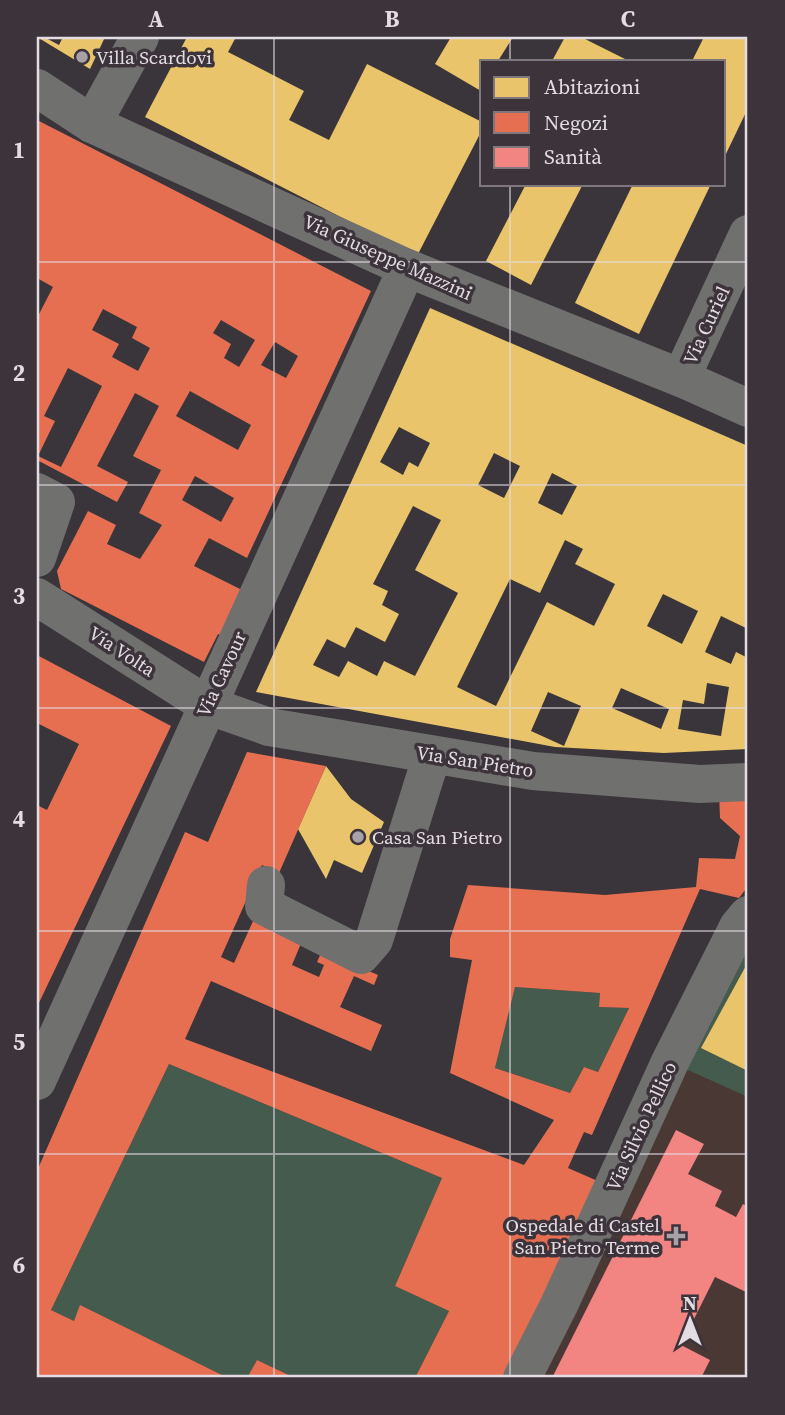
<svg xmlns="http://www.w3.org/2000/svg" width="785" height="1415" viewBox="0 0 785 1415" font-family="'Source Serif 4',serif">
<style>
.medical{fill:#4a3834}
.green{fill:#445b4d}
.homes{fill:#e9c46a;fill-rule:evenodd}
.shops{fill:#e76f51;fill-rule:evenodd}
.health{fill:#f28482}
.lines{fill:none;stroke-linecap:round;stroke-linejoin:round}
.minor{stroke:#70706f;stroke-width:38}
.grid{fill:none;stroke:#e3dde3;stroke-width:2;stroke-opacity:0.55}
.poi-dot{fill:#a8a2a8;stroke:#3c333b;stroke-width:2.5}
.labels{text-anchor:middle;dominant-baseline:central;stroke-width:7;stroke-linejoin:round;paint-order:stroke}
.poi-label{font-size:19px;fill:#e3dde3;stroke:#3c333b;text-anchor:start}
.street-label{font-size:19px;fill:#e3dde3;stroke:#3c333b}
.neatline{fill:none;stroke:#e3dde3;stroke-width:2.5}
.grid-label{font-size:23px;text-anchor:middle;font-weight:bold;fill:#e3dde3}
</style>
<rect width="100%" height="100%" fill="#3a353a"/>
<polygon class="medical" points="685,1063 748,1093 748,1378 537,1378"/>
<g class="green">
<polygon points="748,919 748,1097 670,1062"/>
<polygon points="515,987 600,993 599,1007 629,1008 598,1072 584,1067 570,1093 495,1068"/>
<polygon points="169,1064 442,1178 395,1286 449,1311 415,1378 295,1378 257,1360 247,1378 228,1378 81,1306 74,1321 51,1310"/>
</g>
<g class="homes">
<polygon points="37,37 44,37 59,45 63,37 105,37 90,69"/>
<polygon points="187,37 236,37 228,52 304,91 289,120 329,140 367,64 482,122 482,130 417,256 145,117"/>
<polygon points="451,37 513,37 498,61 482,61 482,88 481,91 435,64"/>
<polygon points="565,37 581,37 625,59 623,61 552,61"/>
<polygon points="704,37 748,37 748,108 724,158 724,61 692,61"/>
<polygon points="526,184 583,184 531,285 486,261"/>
<polygon points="633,184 711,184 639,334 575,303"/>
<path d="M430 308 748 446V629L721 616 705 652 731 664 736 652 748 658V749L664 753 555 747 256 692ZM399 427 430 443 418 467 409 462 403 475 380 462ZM494 453 520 466 504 498 478 485ZM552 473 577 486 562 515 538 503ZM413 506 441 520 415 570 458 593 415 676 384 661 377 676 348 661 339 677 313 665 327 639 345 648 356 627 385 642 399 614 382 605 388 591 373 584ZM565 540 583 549 575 564 615 584 594 626 547 602 496 706 457 687 510 579 540 593ZM663 594 698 611 682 644 647 626ZM707 683 729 687 721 736 678 729 683 700 704 704ZM621 688 669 709 661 729 612 708ZM548 692 581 706 564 746 531 731Z"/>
<polygon points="326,766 351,799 384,822 362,873 334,860 326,879 298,829"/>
<polygon points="748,962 748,1071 701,1048"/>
</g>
<g class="shops">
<path d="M37 120 371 291 247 558 209 538 194 566 248 593 226 638 218 634 204 662 61 589 57 571 88 511 116 525 107 544 140 559 162 525 139 513 161 470 133 456 159 406 135 393 97 466 128 482 117 502 37 460V318L53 287 37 278ZM103 309 137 327 132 338 150 348 138 371 112 357 119 344 92 330ZM221 320 255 340 239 367 224 358 231 344 213 333ZM275 342 298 356 286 378 261 365ZM68 368 102 386 61 467 38 456 55 421 44 416ZM190 391 251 425 238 450 176 416ZM195 476 234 498 221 522 182 500Z"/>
<polygon points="37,655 171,726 37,1007 37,805 47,810 79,744 37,723"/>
<path d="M247 752 326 766 279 873 262 865 221 957 234 963 254 919 302 941 292 965 319 977 324 965 317 962 322 951 378 975 374 985 354 976 340 1007 382 1025 371 1051 211 981 185 1039 524 1165 554 1120 450 1073 472 960 450 957V939L468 885 605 895 696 887 699 858 735 859 740 836 720 818 719 791 748 795V886L739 898 700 889 592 1135 584 1132 568 1168 600 1182 505 1378H415L449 1311 395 1286 442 1178 169 1064 51 1310 74 1321 80 1305 228 1378H45L37 1374V1171L185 832 208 842ZM515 987 600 993 599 1007 629 1008 598 1072 584 1067 570 1093 495 1068Z"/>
<polygon points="257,1360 295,1378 247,1378"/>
</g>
<polygon class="health" points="676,1130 704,1144 688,1174 722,1191 715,1206 736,1217 743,1204 748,1207 748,1293 715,1277 681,1345 710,1360 701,1378 552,1378"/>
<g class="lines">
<g class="minor">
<polyline points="37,88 92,124 407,268 681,378 748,408"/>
<polyline points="92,124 140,37"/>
<polyline points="681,378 748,234"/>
<polyline points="37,492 56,502 37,558"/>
<polyline points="37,597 207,705 269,727 533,771 700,784 748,782"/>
<polyline points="266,885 264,906 361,955 374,940 432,755"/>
<polyline points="37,1081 407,268"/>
<polyline points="522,1378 559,1305 670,1062 738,927 748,915"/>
</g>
</g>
<path class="grid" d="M274 37V1378M510 37V61M510 184V1378M37 262H748M37 485H748M37 708H748M37 931H748M37 1154H748"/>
<g class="poi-dot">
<circle cx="82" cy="57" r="7"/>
<circle cx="358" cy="837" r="7"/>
<path d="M672.5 1225.5h7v7h7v7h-7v7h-7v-7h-7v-7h7z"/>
</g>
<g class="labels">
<g class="poi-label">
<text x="96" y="57">Villa Scardovi</text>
<text x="372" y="837">Casa San Pietro</text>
<text x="660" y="1225" text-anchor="end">Ospedale di Castel<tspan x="660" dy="22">San Pietro Terme</tspan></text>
</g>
<g class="street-label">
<text transform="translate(388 257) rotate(24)">Via Giuseppe Mazzini</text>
<text transform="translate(706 325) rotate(-65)">Via Curiel</text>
<text transform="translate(122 651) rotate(33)">Via Volta</text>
<text transform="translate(221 674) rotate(-65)">Via Cavour</text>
<text transform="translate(475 761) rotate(9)">Via San Pietro</text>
<text transform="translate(641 1126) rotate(-65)">Via Silvio Pellico</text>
</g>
</g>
<rect width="785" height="1415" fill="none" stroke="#3c333b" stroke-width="77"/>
<rect x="480" y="60" width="245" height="126" fill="#3c333b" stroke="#7f777e" stroke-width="2"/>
<rect x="494" y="77" width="35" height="21" fill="#e9c46a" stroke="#7f777e" stroke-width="2"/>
<text x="544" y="94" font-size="21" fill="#e3dde3">Abitazioni</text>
<rect x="494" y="112" width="35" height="21" fill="#e76f51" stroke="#7f777e" stroke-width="2"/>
<text x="544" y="130" font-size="21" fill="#e3dde3">Negozi</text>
<rect x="494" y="147" width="35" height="21" fill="#f28482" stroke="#7f777e" stroke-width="2"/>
<text x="544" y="164" font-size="21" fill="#e3dde3">Sanità</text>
<g transform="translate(690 1320)" stroke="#3c333b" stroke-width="5" paint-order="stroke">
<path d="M0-5L12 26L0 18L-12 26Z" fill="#e3dde3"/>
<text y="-10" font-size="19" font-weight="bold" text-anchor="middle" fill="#e3dde3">N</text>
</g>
<rect x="38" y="38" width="708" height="1338" class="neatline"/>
<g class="grid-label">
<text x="156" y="27">A</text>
<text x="392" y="27">B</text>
<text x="628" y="27">C</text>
<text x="19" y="158">1</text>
<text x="19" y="381">2</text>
<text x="19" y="604">3</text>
<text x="19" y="827">4</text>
<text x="19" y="1050">5</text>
<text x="19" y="1273">6</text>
</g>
</svg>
